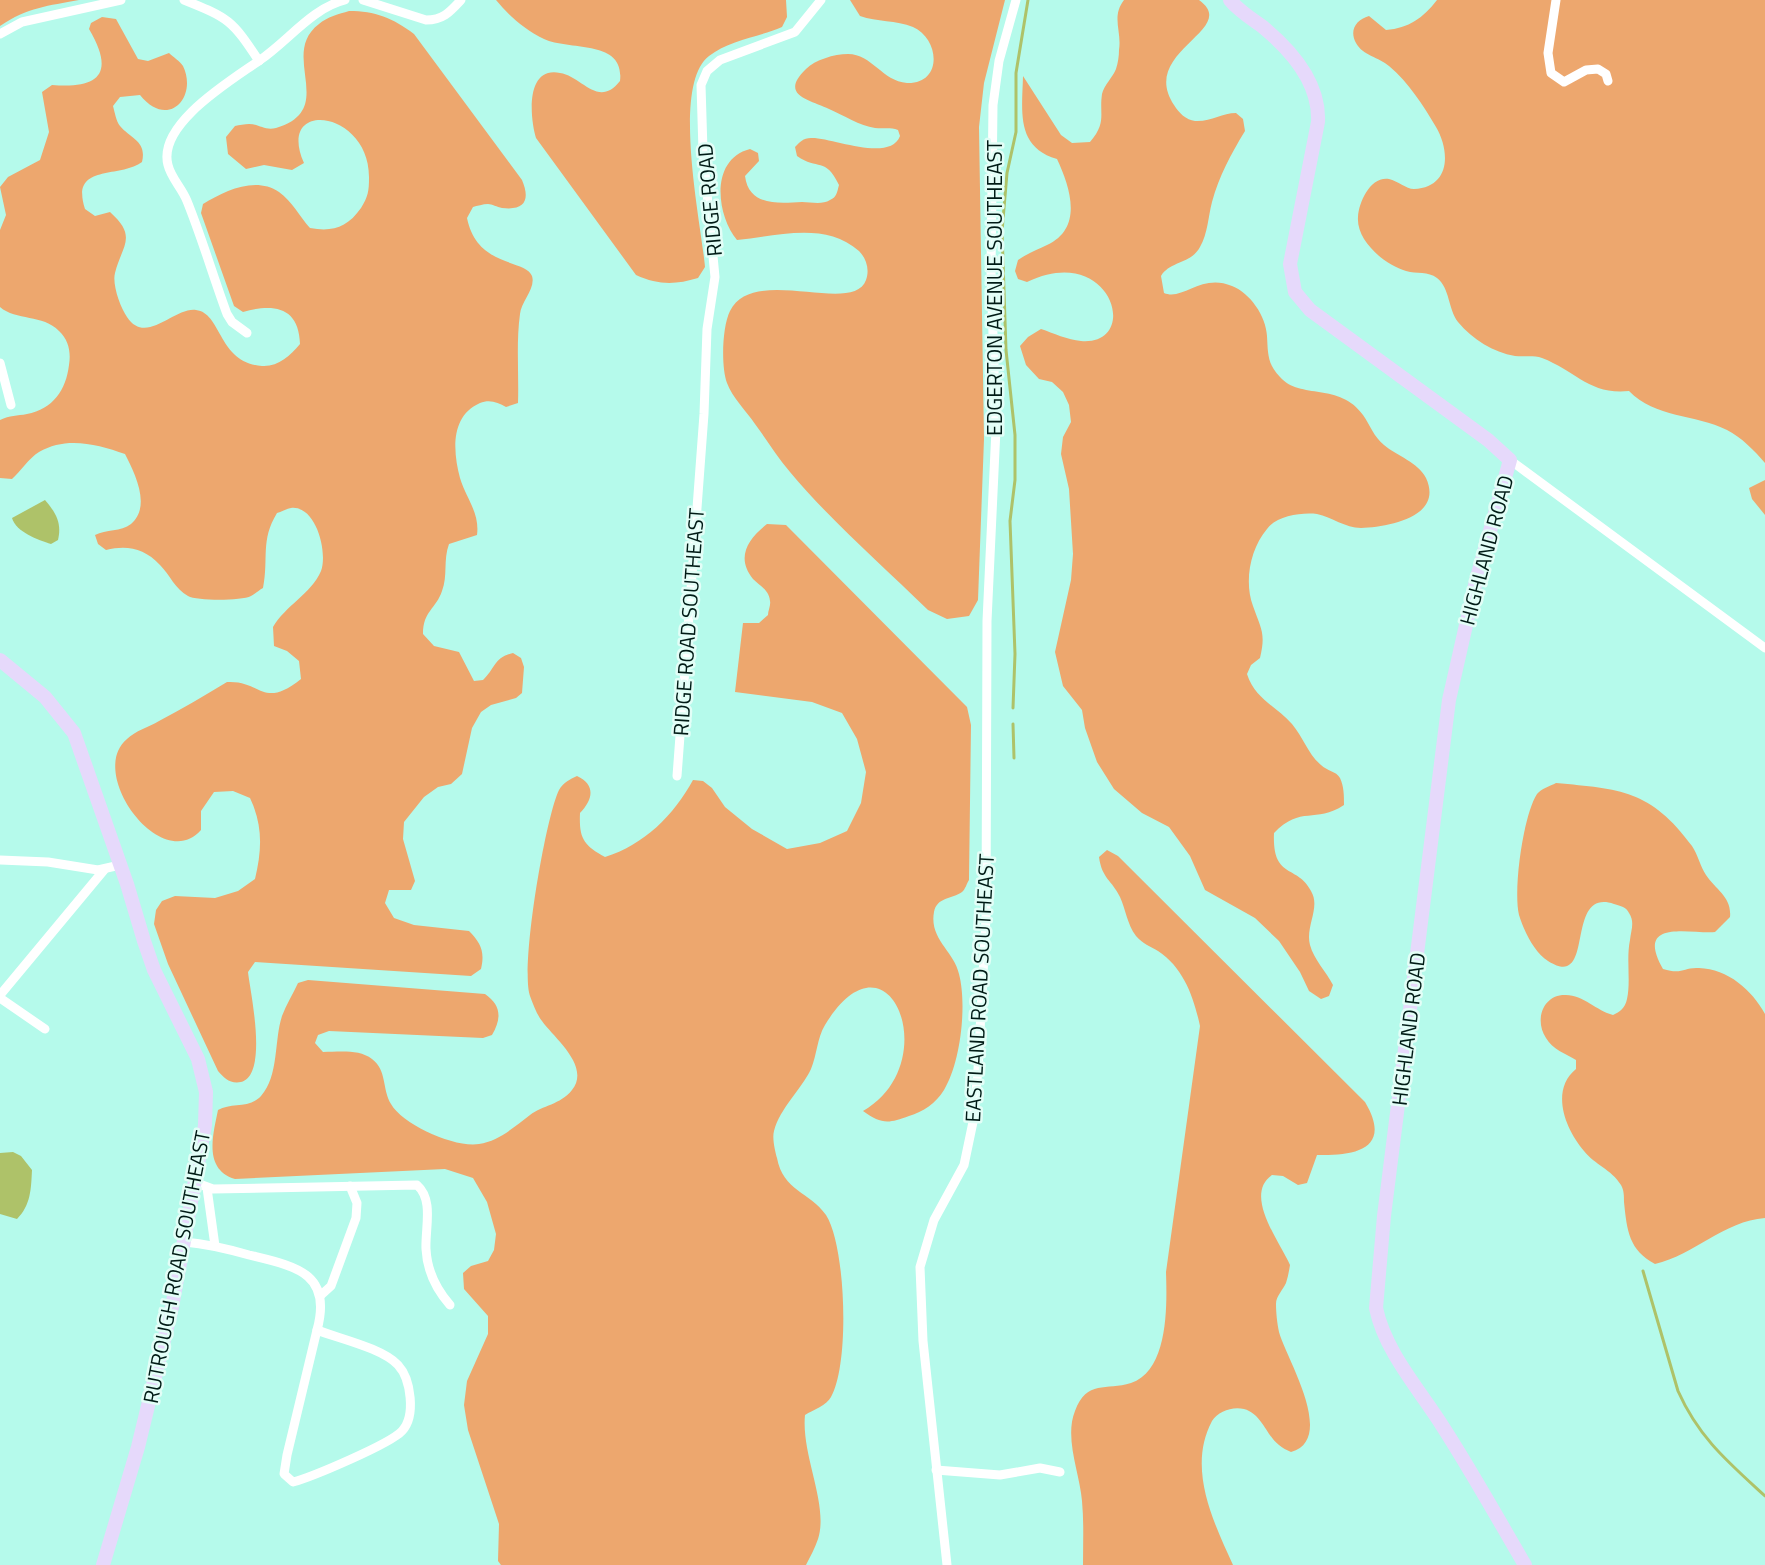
<svg xmlns="http://www.w3.org/2000/svg" width="1765" height="1565" viewBox="0 0 1765 1565" font-family="'Titillium Web',sans-serif">
<style>
.green{fill:#eda76e}
.water{fill:#aec269}
.lines{fill:none;stroke-linecap:round;stroke-linejoin:round}
.stream{stroke:#aec269;stroke-width:3}
.street{stroke:#fff;stroke-width:9}
.secondary{stroke:#e6d9fb;stroke-width:14}
.labels{text-anchor:middle;dominant-baseline:central;stroke-width:5;stroke-linejoin:round;paint-order:stroke}
.street-label{font-size:21px;fill:#001b16;stroke:#e3fef7}
</style>
<rect width="100%" height="100%" fill="#b5faeb"/>
<g class="green">
<path d="M0 0H79C48 6 28 7 0 26Z"/>
<path d="M496 0H786L787 17 782 27C759 37 729 40 709 56 671 85 701 222 705 267L698 278C675 285 658 285 636 275L536 138C530 118 525 66 560 73 582 76 598 109 620 81 625 39 570 51 544 39 525 30 509 16 496 0Z"/>
<path d="M850 0H1005L984 83 979 127 984 439 978 600 969 616 947 619 928 610C882 565 831 521 790 472 777 457 767 440 755 424 747 412 732 397 727 383 721 367 722 327 730 311 753 264 853 316 866 280 870 269 866 258 859 251 825 221 778 236 737 240 716 215 710 159 750 149L758 153 759 161 745 176C749 207 779 203 802 202 811 202 822 205 830 200 837 197 837 192 839 185 825 156 818 171 797 156L795 147C800 142 803 138 811 138 831 137 890 163 900 136L898 130C890 127 884 129 875 128 860 126 843 115 829 109 811 100 778 96 806 69 815 60 834 54 848 54 872 54 882 81 907 83 943 84 940 39 913 27 896 20 877 22 860 16Z"/>
<path d="M1124 0H1199C1241 30 1138 51 1174 105 1179 113 1186 120 1195 121 1211 122 1222 113 1236 113L1243 119 1245 131C1231 154 1219 176 1212 202 1208 217 1208 233 1200 247 1191 264 1170 261 1161 276L1164 293C1183 301 1201 273 1232 286 1250 293 1266 316 1267 336 1268 352 1267 364 1280 377 1300 400 1340 382 1363 415 1370 425 1374 437 1384 445 1397 456 1418 462 1426 478 1444 517 1388 527 1361 528 1345 528 1332 517 1317 514 1302 512 1276 516 1267 529 1250 549 1244 582 1253 606 1261 629 1266 633 1260 658L1251 665 1247 674C1255 699 1276 706 1292 724 1303 737 1308 754 1321 765 1327 771 1336 771 1340 778 1344 787 1344 795 1344 805 1315 824 1301 805 1274 833 1272 880 1297 864 1311 891 1321 908 1305 926 1310 945 1314 960 1326 971 1333 985L1329 996 1321 999 1309 991 1300 972 1279 941 1255 918 1205 890 1190 856 1169 827 1142 813 1114 789 1097 762 1085 728 1082 710 1063 686 1055 652 1071 580 1073 554 1069 489 1061 454 1063 437 1071 422 1069 405 1063 392 1052 382 1039 379 1026 365 1020 346 1028 337 1041 329C1053 333 1068 340 1081 341 1142 346 1112 241 1027 282L1018 279 1015 271 1018 260C1028 253 1037 250 1047 245 1084 228 1070 187 1057 159 1016 147 1022 112 1023 76L1061 135 1072 143 1090 142C1107 122 1099 115 1102 94 1104 85 1113 77 1116 69 1118 63 1119 56 1119 50 1122 31 1111 17 1124 0Z"/>
<path d="M1437 0H1765V463C1755 451 1741 437 1727 430 1695 414 1655 418 1629 391 1589 395 1576 371 1542 358 1534 355 1524 357 1515 356 1493 352 1473 340 1458 322 1448 309 1450 288 1437 278 1428 271 1417 274 1406 271 1385 265 1356 241 1358 217 1359 201 1371 176 1389 179 1398 181 1406 189 1414 189 1451 187 1450 151 1436 127 1423 105 1409 83 1389 66 1379 57 1363 56 1356 43 1349 30 1356 20 1369 16L1386 30C1409 28 1423 18 1437 0Z"/>
<path d="M349 11C375 11 393 18 414 34L522 180C530 199 526 211 502 208 497 207 492 204 488 204 483 204 477 206 473 207L467 218C477 268 526 259 532 276 536 288 521 302 520 314 516 343 519 374 518 403L506 407C498 402 489 399 480 403 450 416 453 452 460 478 466 498 480 513 477 535L449 544C443 560 448 576 442 591 436 609 423 611 423 634L434 646 459 652 474 681 483 680C495 669 494 657 513 653L521 658 524 667 522 693 516 698 491 705 481 712 472 728 462 774 451 784 438 787 424 797 404 822 403 839 415 881 411 890H389L385 903 394 918 414 925 469 931C481 943 485 952 481 969L471 976 255 962 248 972C250 991 269 1075 241 1082 230 1084 224 1078 218 1071L168 964 154 924 156 910 162 901 175 896 215 898 238 891 255 879C262 850 263 825 250 798L233 791 214 792 201 811V830C162 875 86 773 127 739 135 731 149 727 159 721 182 709 204 696 227 682 262 680 262 710 301 679L299 661 287 651 274 646 273 627C285 606 311 594 321 571 328 552 316 505 291 508 286 509 281 512 277 513 260 541 269 558 263 588 259 590 255 594 251 596 241 601 197 601 188 596 175 589 170 575 160 565 144 548 127 545 106 550L98 544 95 535C106 529 121 532 131 524 152 506 134 472 125 454 97 444 66 436 39 452 29 458 21 471 12 479L0 478V420C10 415 17 416 27 414 53 409 66 390 69 365 71 353 69 340 59 331 43 314 16 321 0 307V230L6 215 0 187 8 177 40 160 49 132 42 92 52 85C100 89 115 73 89 29L91 23 102 17 116 19 138 59 148 61 169 53C173 57 180 61 183 66 198 97 168 130 140 95L120 97 113 106C115 113 116 121 120 126 131 139 147 141 142 162 119 179 70 163 85 209L95 216 110 212C138 237 122 245 115 273 112 284 120 307 127 317 146 346 174 307 196 310 222 313 218 363 262 366 278 367 290 356 300 344 299 307 274 303 243 312L234 306 201 213 203 204C225 191 255 176 279 192 292 201 300 217 310 228 332 232 347 228 361 208 368 197 369 191 369 178 370 110 275 98 304 163L292 170 264 165 246 169 228 154 226 137 235 126C239 125 245 124 249 124 259 124 265 131 276 128 339 109 278 55 319 24 327 17 339 14 349 11Z"/>
<polygon points="1765,480 1765,515 1752,499 1749,488"/>
<path d="M767 524 786 525 967 707 971 725 969 880C967 883 965 890 962 892 952 899 937 897 934 912 929 939 954 951 959 974 967 1004 961 1062 944 1090 936 1103 923 1112 909 1116 888 1124 881 1124 863 1111 946 1064 889 920 825 1025 817 1038 817 1055 811 1069 801 1090 780 1108 774 1131 772 1138 775 1151 777 1158 783 1191 810 1192 826 1215 846 1246 850 1364 831 1397 827 1405 813 1410 805 1415 801 1455 829 1505 818 1539 815 1548 810 1557 806 1565H501L498 1561 499 1524 468 1430 464 1405 467 1381 488 1334V1316L464 1289 463 1273 471 1266 488 1261 494 1250 496 1234 487 1202 473 1178 445 1169 235 1179C203 1169 213 1135 218 1110 231 1102 249 1109 261 1096 279 1076 274 1040 282 1016 286 1005 293 994 298 983L308 980 485 994C501 1005 502 1018 492 1035L483 1038 329 1031 318 1035 315 1043 323 1052C339 1052 359 1049 372 1059 387 1070 382 1089 391 1104 403 1125 455 1148 479 1144 499 1141 514 1127 530 1115 543 1105 560 1105 572 1090 591 1066 554 1038 542 1021 537 1015 533 1004 530 996 520 968 545 819 559 790 563 783 570 779 577 776 596 785 593 799 580 813 579 838 583 845 605 857 644 845 674 815 693 780L703 781 712 788 725 807 752 829 787 849 820 843 847 831 861 803 866 772 857 739 842 713 812 702 735 692 743 623H759L768 615C768 611 771 605 770 601 769 590 760 586 753 579 735 557 749 538 767 524Z"/>
<path d="M1556 783C1620 789 1651 790 1692 846 1698 855 1700 866 1706 875 1716 890 1732 897 1730 917L1715 932C1690 934 1634 918 1663 969 1683 975 1683 967 1699 968 1728 969 1752 990 1765 1014V1218C1724 1221 1694 1255 1655 1264 1629 1250 1627 1231 1624 1202 1624 1196 1624 1190 1621 1185 1611 1169 1595 1165 1584 1151 1565 1129 1550 1090 1576 1069V1060C1566 1054 1552 1049 1546 1038 1534 1020 1543 994 1566 995 1583 995 1597 1011 1613 1015 1620 1012 1625 1008 1627 999 1631 981 1626 959 1630 940 1631 930 1635 922 1629 913 1626 907 1621 906 1614 904 1563 887 1597 992 1548 961 1534 952 1524 931 1519 915 1513 890 1523 816 1537 794 1541 789 1550 786 1556 783Z"/>
<path d="M1107 850 1118 856 1365 1102C1393 1149 1355 1156 1317 1155L1307 1183 1298 1185 1283 1176 1272 1175C1243 1195 1280 1242 1290 1265 1289 1271 1288 1277 1286 1283 1283 1290 1276 1296 1276 1304 1276 1312 1277 1323 1279 1332 1286 1358 1337 1439 1291 1452 1287 1450 1282 1448 1279 1445 1266 1435 1262 1414 1244 1409 1233 1406 1218 1411 1212 1421 1187 1468 1213 1521 1233 1565H1083C1083 1544 1084 1522 1082 1501 1080 1474 1064 1438 1075 1411 1087 1379 1106 1391 1131 1383 1169 1370 1167 1304 1166 1272L1200 1026C1194 998 1184 968 1158 951 1150 946 1143 944 1136 936 1127 924 1126 910 1120 897 1112 880 1102 879 1099 857Z"/>
</g>
<g class="water">
<path d="M45 500C56 513 62 523 58 540L51 544C38 540 16 532 12 518Z"/>
<path d="M13 1152 21 1156 32 1170C31 1189 31 1205 17 1219L0 1214V1153Z"/>
</g>
<g class="lines">
<g class="stream">
<polyline points="1013,708 1015,654 1010,521 1015,480 1015,435 1006,350 1002,231 1007,173 1016,132 1016,73 1028,0"/>
<polyline points="1013,724 1014,758"/>
<path d="M1643 1271 1678 1391C1699 1438 1728 1462 1765 1496"/>
</g>
<g class="street">
<path d="M184 0C229 18 232 20 259 61"/>
<path d="M363 0 426 20C443 20 450 12 461 0"/>
<polyline points="1556,0 1548,53 1551,73 1564,82 1586,70 1598,69 1606,74 1608,81"/>
<polyline points="0,34 22,22 121,0"/>
<path d="M247 333 232 322 227 314C213 276 202 238 187 201 182 188 171 178 168 165 157 124 232 80 260 60 288 41 312 8 345 0"/>
<polyline points="0,363 11,405"/>
<polyline points="1510,460 1765,648"/>
<polyline points="677,776 704,414 707,329 715,277 703,151 701,85 707,71 720,60 795,32 821,0"/>
<polyline points="0,860 48,862 98,870 120,865"/>
<polyline points="0,995 104,870"/>
<polyline points="0,998 45,1029"/>
<path d="M194 1182 213 1189 417 1185C434 1200 425 1228 426 1249 427 1269 436 1289 450 1305"/>
<polyline points="207,1188 215,1246"/>
<path d="M185 1242C208 1244 228 1249 249 1255 294 1266 333 1272 317 1330"/>
<polyline points="320,1296 331,1286 356,1218 357,1203 350,1186"/>
<path d="M317 1330C340 1339 382 1348 398 1365 411 1379 416 1416 402 1431 390 1444 312 1477 293 1482L284 1474 287 1455Z"/>
<polyline points="936,1470 1000,1475 1040,1468 1060,1472"/>
<polyline points="947,1565 923,1341 920,1267 934,1220 964,1165 973,1122 978,1069 986,917 987,621 996,429 991,271 993,105 999,61 1016,0"/>
</g>
<g class="secondary">
<path d="M1230 0C1239 11 1252 19 1263 27 1292 51 1320 83 1318 122L1290 264 1295 292 1310 310 1488 440 1510 460 1476 581 1449 700 1384 1216 1376 1308C1385 1352 1420 1390 1443 1427 1472 1472 1498 1519 1525 1565"/>
<polyline points="0,660 45,697 74,733 127,884 144,941 154,970 198,1059 206,1092 205,1125 172,1307 138,1447 103,1565"/>
</g>
</g>
<g class="labels">
<g class="street-label">
<text transform="translate(709 200) rotate(-95)">RIDGE ROAD</text>
<text transform="translate(994 288) rotate(-90)">EDGERTON AVENUE SOUTHEAST</text>
<text transform="translate(1486 550) rotate(-75)">HIGHLAND ROAD</text>
<text transform="translate(688 622) rotate(-86)">RIDGE ROAD SOUTHEAST</text>
<text transform="translate(979 988) rotate(-87)">EASTLAND ROAD SOUTHEAST</text>
<text transform="translate(1408 1029) rotate(-83)">HIGHLAND ROAD</text>
<text transform="translate(176 1267) rotate(-79)">RUTROUGH ROAD SOUTHEAST</text>
</g>
</g>
</svg>
